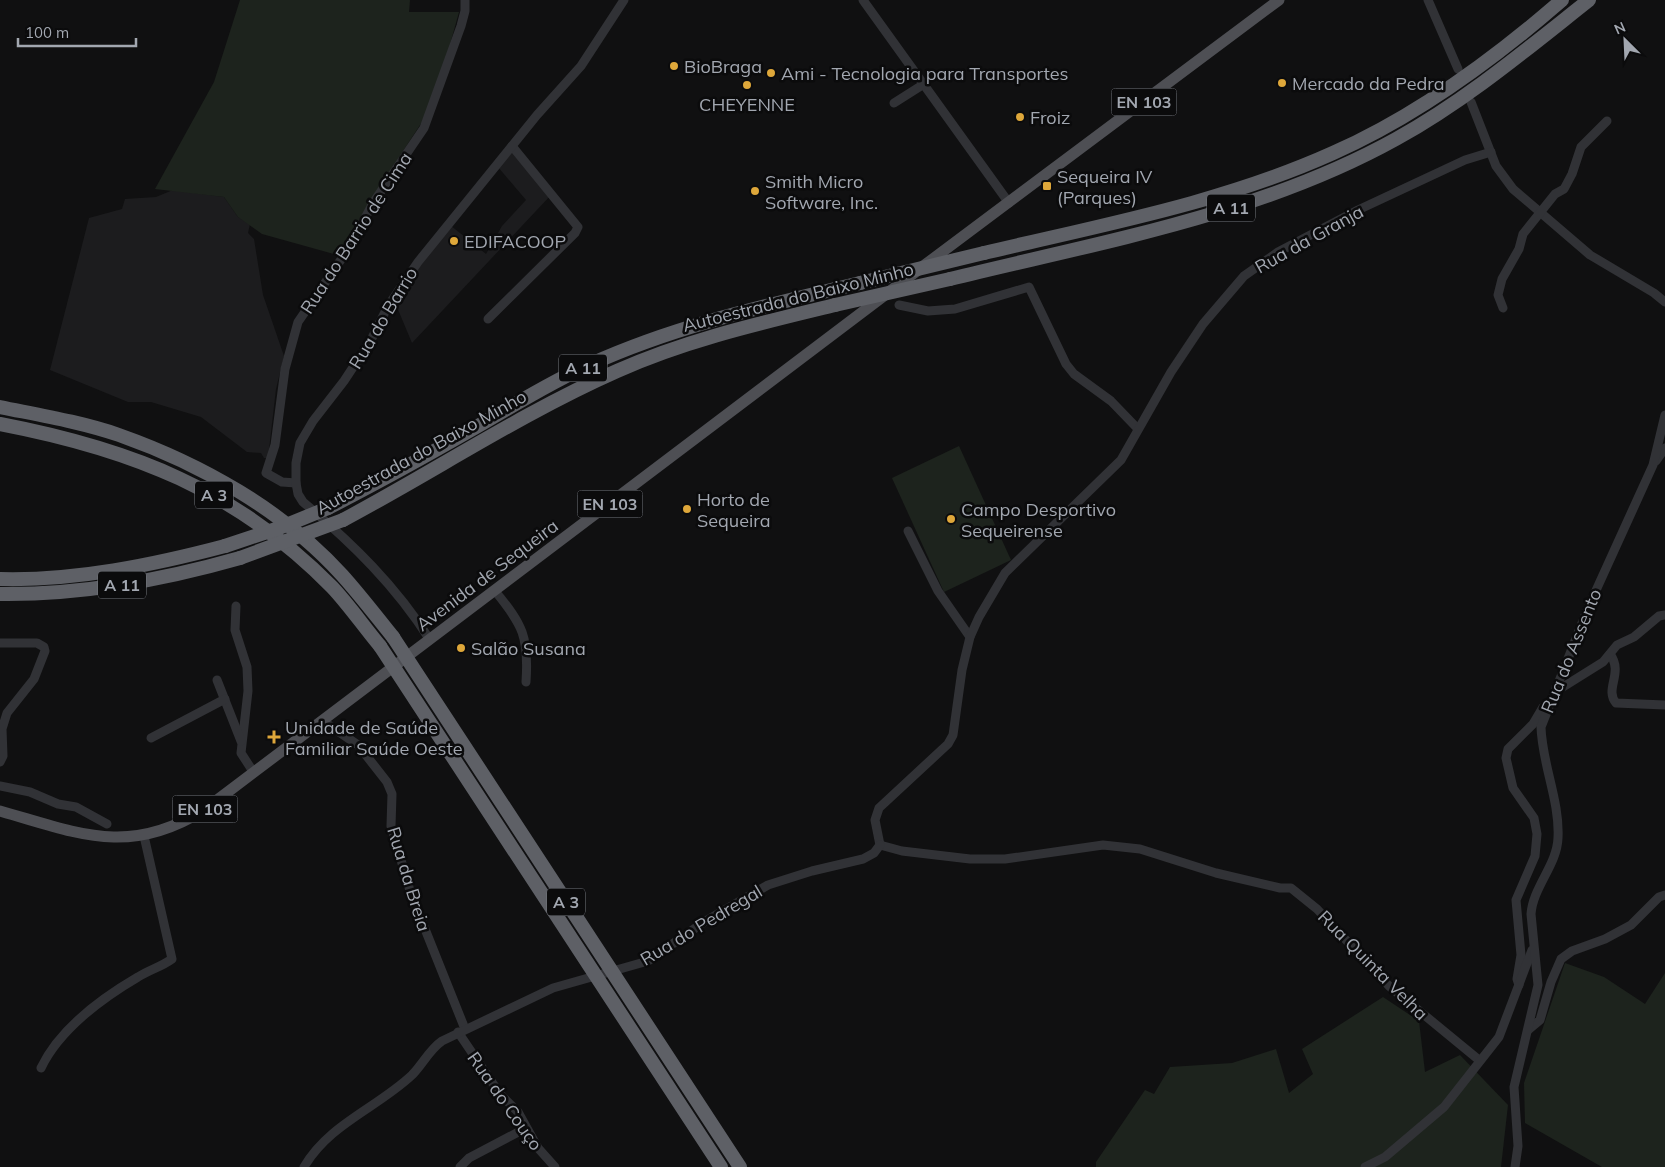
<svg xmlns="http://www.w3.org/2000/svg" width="1665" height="1167" viewBox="0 0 1665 1167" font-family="Mulish,sans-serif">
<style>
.built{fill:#1c1c1e}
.green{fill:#1d231d}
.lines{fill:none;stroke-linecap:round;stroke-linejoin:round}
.minor{stroke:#313236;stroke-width:9}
.major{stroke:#4e4f54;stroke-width:11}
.highway{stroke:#5e6066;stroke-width:14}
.highway-bridge{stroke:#5e6066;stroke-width:14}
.poi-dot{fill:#dea73a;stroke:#0b0b0c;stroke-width:2}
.labels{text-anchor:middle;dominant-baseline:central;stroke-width:5;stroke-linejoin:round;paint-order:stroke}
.shield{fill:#0b0b0c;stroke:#75787f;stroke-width:1}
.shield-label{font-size:16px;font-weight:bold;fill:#a2a7b0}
.poi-label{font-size:18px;fill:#a2a7b0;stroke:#0b0b0c;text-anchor:start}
.street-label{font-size:18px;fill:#a2a7b0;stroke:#0b0b0c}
</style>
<rect width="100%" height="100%" fill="#101011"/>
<g class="built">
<polygon points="515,150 551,195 412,343 394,300 450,225 486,254 502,226 526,200 498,167"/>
<polygon points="173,190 224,197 238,217 250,224 248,233 254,239 263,295 284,356 276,389 268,458 264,458 261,453 247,452 201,417 151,402 128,402 50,370 89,218 122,209 125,199 156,197"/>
</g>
<g class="green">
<polygon points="240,0 410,0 409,12 459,12 444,66 422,122 367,206 341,256 262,234 238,217 224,197 155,189 214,82"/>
<polygon points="959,446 1011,560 944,592 892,478"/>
<polygon points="1565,963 1604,977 1645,1004 1665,973 1665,1167 1602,1167 1525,1123 1524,1083"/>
<polygon points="1383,997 1419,1021 1425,1072 1460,1055 1508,1105 1501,1167 1096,1167 1096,1162 1145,1090 1154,1094 1170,1067 1232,1063 1276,1049 1289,1093 1313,1074 1302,1049"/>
</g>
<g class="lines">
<g class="minor">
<polyline points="863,0 1009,203"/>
<polyline points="1428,0 1458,69"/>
<polyline points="1471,102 1496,166 1513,189 1590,255 1654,293 1665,302"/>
<polyline points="894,103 924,84"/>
<polyline points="899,305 928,311 955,309 1029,287 1066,364 1074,374 1111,401 1138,429"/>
<polyline points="1503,308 1498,295 1502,279 1519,249 1523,234 1555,194 1564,189 1572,174 1581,147 1607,121"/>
<polyline points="488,319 575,233 578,227 512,146"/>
<polyline points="1656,461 1665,448"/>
<polyline points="296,483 282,482 266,473 275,445 285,369 298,322 349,248 373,203 424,128 461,26 465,11 465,0"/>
<polyline points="908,531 938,591 970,637"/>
<path d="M495 591C523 625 529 637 526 682"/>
<polyline points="236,606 235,630 247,667 248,691 241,753 254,773"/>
<path d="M430 640C396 586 352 543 303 502L298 494 296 483V463L300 443 313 421 344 381 371 340 388 306 418 262 537 115 581 66 624 0"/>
<polyline points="0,643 37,643 44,647 45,651 34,679 7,713 2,729 3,756 0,762"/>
<path d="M1610 654C1624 673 1604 689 1616 703L1665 705"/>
<polyline points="217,680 241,741"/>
<polyline points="1556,687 1563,687 1603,662 1617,645 1634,637 1659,616 1665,615"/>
<polyline points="323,721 358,745 387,782 392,794 391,826 411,894 465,1029"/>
<polyline points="151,738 225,699"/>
<polyline points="0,786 30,792 58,804 76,807 107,824"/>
<polyline points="880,845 875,820 879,808 948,744 953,735 962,670 970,637 979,617 1005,573 1121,460 1171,372 1203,324 1244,276 1278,252 1358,210 1465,160 1491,152"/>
<polyline points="880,845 902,851 970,859 1005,859 1103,845 1140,849 1216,873 1280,888 1291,888 1317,909 1389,986 1479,1060"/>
<polyline points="1519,985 1517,979 1521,955 1516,900 1535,856 1537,834 1534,818 1513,788 1506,758 1508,749 1533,724 1543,707"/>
<polyline points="1528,1030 1540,1020 1551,982 1561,959 1572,951 1605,939 1631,925 1659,897 1665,895"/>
<polyline points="458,1032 500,1094 518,1112 538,1148 555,1167"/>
<path d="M41 1068C59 1030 102 998 138 977 149 970 161 967 172 959L144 836"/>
<path d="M304 1167C329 1124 377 1108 412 1075 423 1064 429 1050 442 1041L553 988 648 961 704 922 768 885 812 871 863 859 874 853 880 845"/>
<polyline points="460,1167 469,1158 526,1128"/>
<polyline points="1365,1167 1385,1157 1444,1107 1499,1037 1532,950"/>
<path d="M1515 1167 1518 1146 1514 1087 1538 985 1531 914C1533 887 1557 865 1558 838 1560 801 1542 764 1541 727L1588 608 1653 465 1665 415"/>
</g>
<path class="major" d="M0 811C78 833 128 857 204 810L922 267 1279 0"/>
<g class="highway">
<path d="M984 253C1102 225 1222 203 1333 153 1417 116 1493 60 1562 0"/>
<path d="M950 279C1100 242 1259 215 1396 139 1465 101 1527 49 1589 0"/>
<path d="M0 407C39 415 81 422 119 435 201 464 283 510 342 575 360 595 376 616 393 637"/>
<path d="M0 424C131 449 237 490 332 587 349 605 364 627 380 646"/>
<path d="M328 508C377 483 424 457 471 430 511 407 550 382 591 364 677 325 769 305 860 283"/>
<path d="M343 520C435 471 522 413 617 371 686 340 761 323 835 305"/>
<path d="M0 579C75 581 153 565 225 546"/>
<path d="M0 594C81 595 163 580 240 558"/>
</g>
<g class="highway-bridge">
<polyline points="860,283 984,253"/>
<polyline points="835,305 950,279"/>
<polyline points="225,546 279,528 328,508"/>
<polyline points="240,558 343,520"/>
<polyline points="393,637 740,1167"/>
<polyline points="380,646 721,1167"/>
</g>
</g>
<g class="poi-dot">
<circle cx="674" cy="66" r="5"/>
<circle cx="771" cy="73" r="5"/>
<circle cx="1282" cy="83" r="5"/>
<circle cx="747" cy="85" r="5"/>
<circle cx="1020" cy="117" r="5"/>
<rect x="1042" y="181" width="10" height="10" rx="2.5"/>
<circle cx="755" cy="191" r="5"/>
<circle cx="454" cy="241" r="5"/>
<circle cx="687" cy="509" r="5"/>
<circle cx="951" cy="519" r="5"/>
<circle cx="461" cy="648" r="5"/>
<path d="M271.5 729.5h5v5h5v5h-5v5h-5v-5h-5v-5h5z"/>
</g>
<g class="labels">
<g class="shield">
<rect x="1111.5" y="88.5" width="65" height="27" rx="4"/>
<rect x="1207" y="194.5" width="48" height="27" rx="4"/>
<rect x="559" y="354.5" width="48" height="27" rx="4"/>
<rect x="195" y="481.5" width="38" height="27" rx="4"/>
<rect x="577.5" y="490.5" width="65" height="27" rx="4"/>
<rect x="98" y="571.5" width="48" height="27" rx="4"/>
<rect x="172.5" y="795.5" width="65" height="27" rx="4"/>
<rect x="547" y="888.5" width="38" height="27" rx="4"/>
</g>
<g class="shield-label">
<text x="1144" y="102">EN 103</text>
<text x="1231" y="208">A 11</text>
<text x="583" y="368">A 11</text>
<text x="214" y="495">A 3</text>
<text x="610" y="504">EN 103</text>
<text x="122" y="585">A 11</text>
<text x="205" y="809">EN 103</text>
<text x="566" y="902">A 3</text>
</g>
<g class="poi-label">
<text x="684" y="66">BioBraga</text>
<text x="781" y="73">Ami - Tecnologia para Transportes</text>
<text x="1292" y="83">Mercado da Pedra</text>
<text x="747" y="104" text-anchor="middle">CHEYENNE</text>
<text x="1030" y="117">Froiz</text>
<text x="1057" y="176">Sequeira IV<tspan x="1057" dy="21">(Parques)</tspan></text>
<text x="765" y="181">Smith Micro<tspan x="765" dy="21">Software, Inc.</tspan></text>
<text x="464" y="241">EDIFACOOP</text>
<text x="697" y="499">Horto de<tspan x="697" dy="21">Sequeira</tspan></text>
<text x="961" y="509">Campo Desportivo<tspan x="961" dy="21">Sequeirense</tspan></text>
<text x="471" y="648">Salão Susana</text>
<text x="285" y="727">Unidade de Saúde<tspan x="285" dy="21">Familiar Saúde Oeste</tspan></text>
</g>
<g class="street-label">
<text transform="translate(356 233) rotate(-57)">Rua do Barrio de Cima</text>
<text transform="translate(1309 239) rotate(-29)">Rua da Granja</text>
<text transform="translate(798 297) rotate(-14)">Autoestrada do Baixo Minho</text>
<text transform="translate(383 318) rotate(-59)">Rua do Barrio</text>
<text transform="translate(421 452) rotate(-29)">Autoestrada do Baixo Minho</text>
<text transform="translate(487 575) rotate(-37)">Avenida de Sequeira</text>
<text transform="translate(1571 651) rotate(-68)">Rua do Assento</text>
<text transform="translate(409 879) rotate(73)">Rua da Breia</text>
<text transform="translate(701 925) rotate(-31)">Rua do Pedregal</text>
<text transform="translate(1373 965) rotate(45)">Rua Quinta Velha</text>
<text transform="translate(505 1101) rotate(55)">Rua do Couço</text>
</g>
</g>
<g transform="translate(1625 40) rotate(336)" stroke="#0b0b0c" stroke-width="4" paint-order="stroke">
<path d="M0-4L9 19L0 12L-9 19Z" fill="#a2a7b0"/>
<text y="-8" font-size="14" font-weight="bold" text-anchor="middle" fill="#a2a7b0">N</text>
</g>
<path d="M18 38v8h118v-8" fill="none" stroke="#a2a7b0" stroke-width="2.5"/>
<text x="25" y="38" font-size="15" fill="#a2a7b0" stroke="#0b0b0c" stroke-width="4" paint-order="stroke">100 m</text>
</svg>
